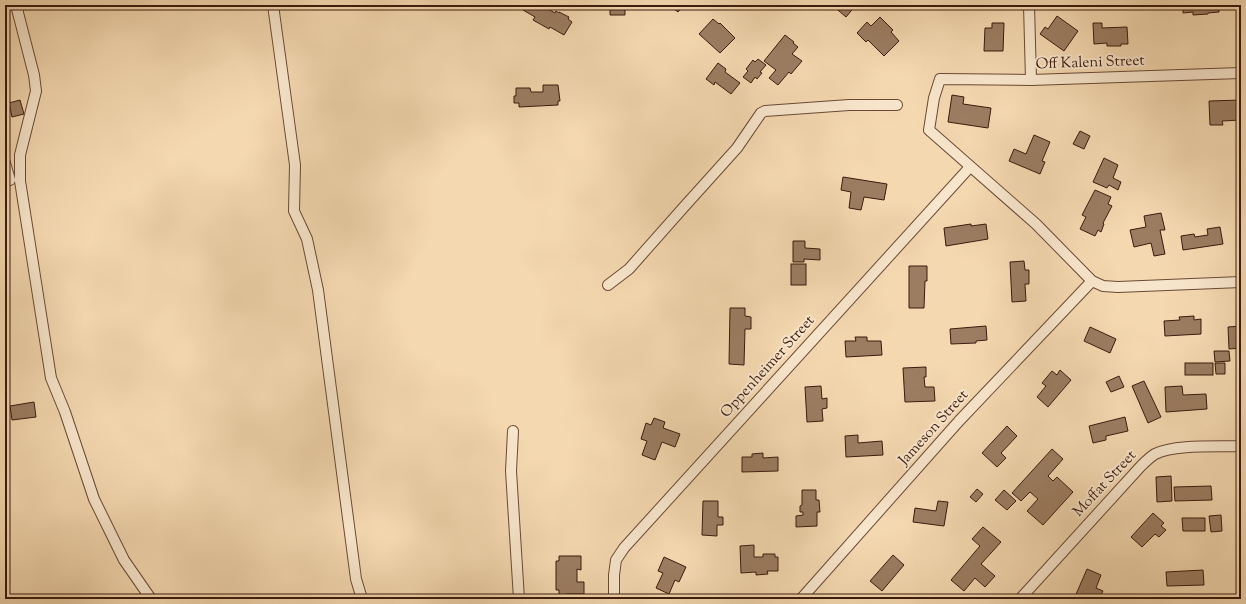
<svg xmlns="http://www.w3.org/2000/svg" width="1246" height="604" viewBox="0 0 1246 604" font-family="'Sorts Mill Goudy',serif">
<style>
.building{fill:#9c7d62;stroke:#3c1a0d}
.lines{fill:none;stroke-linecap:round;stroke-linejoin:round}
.street-casing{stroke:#6a4a36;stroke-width:12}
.street{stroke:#f8e6cc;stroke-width:10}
.labels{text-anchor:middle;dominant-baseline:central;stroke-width:4;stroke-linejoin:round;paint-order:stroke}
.street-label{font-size:15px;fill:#3c1a0d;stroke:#f8e6cc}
</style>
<rect width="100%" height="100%" fill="#f4d8b0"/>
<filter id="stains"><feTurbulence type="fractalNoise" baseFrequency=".005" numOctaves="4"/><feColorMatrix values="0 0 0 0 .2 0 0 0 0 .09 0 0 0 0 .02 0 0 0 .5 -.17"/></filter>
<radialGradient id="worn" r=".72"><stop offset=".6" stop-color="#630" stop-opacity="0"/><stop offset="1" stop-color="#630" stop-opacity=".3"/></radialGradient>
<g class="building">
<polygon points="526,5 545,5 549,7 548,9 555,13 556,11 559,13 559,12 569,17 568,19 572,22 564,35 550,27 549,29 533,20 535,17 523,10"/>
<polygon points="610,5 641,5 641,6 625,6 625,15 610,15"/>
<polygon points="669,5 684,5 678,12"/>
<polygon points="832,5 856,5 846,17"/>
<polygon points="1183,5 1219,5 1219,12 1208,13 1208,14 1193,15 1193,12 1183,13"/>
<polygon points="1057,16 1078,31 1064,51 1040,34 1045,27 1048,29"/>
<polygon points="880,17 893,30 891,32 899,41 884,56 868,40 866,42 857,33 867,22 871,26"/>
<polygon points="713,19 719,24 720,23 735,38 720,53 699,34"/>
<polygon points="992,23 1004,23 1003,51 984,51 985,28 992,28"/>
<polygon points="1093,23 1102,23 1102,28 1127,27 1128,44 1121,44 1121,46 1107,46 1107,43 1094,44"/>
<polygon points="785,35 794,42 793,43 798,47 792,54 802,61 791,74 789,72 778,85 769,78 776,70 764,61"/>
<polygon points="758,59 766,65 760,72 762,73 757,79 755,77 751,83 743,77 748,71 746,69 753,60 755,62"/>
<polygon points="718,63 726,69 725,72 740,83 731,94 715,82 714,85 706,79"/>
<polygon points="543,85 558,85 560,101 558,101 558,105 519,107 519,103 514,103 514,96 516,96 516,88 530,88 531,92 543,92"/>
<polygon points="952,95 964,97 963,104 991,108 988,128 948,122"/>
<polygon points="20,100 24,114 12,117 9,103"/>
<polygon points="1241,100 1241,120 1222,121 1223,125 1210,125 1209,101"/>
<polygon points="1080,131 1090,136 1084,149 1073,144"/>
<polygon points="1034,135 1050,142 1042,161 1045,162 1040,174 1009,161 1014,149 1026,154"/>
<polygon points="1104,158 1118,165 1113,178 1121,182 1118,190 1109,185 1107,188 1093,182"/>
<polygon points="843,177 887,184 884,200 864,197 861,210 849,208 851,192 841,190"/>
<polygon points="1095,190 1111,197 1108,204 1112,206 1103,223 1104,224 1101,232 1098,230 1095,236 1080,229 1086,217 1082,215"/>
<polygon points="1161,213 1165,230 1160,230 1165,254 1154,256 1151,243 1134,247 1130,230 1146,227 1144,216"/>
<polygon points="971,224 971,226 986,224 988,239 946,246 944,228"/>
<polygon points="1220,227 1223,244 1183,250 1181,236 1194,234 1195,237 1208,235 1207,229"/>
<polygon points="793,241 805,241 805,248 820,249 820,260 804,259 804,262 793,262"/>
<polygon points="1024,261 1025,270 1029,270 1029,284 1025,284 1026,301 1012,302 1010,262"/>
<rect x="791" y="264" width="15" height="21"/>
<polygon points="909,266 927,266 927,281 925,281 924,308 909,308"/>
<polygon points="730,308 745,308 745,316 751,317 751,329 745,329 744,365 729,364"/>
<polygon points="1194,316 1194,320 1201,319 1201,334 1165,336 1164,321 1180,320 1179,317"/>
<polygon points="986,326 987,340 976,341 976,343 951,344 950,329"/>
<polygon points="1241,326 1241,348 1229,349 1228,327"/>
<polygon points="1090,327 1116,339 1110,353 1084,341"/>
<polygon points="855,337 867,337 867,341 881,341 882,355 846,357 845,341 856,341"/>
<polygon points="1214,351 1229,351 1230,361 1215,362"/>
<rect x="1185" y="363" width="28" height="12"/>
<polygon points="1215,363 1225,363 1225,374 1216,374"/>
<polygon points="926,367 926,377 924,377 925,387 934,387 935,401 905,402 903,368"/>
<polygon points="1060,370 1071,380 1048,407 1037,397 1046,386 1042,383 1052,371 1057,375"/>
<polygon points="1119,376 1124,387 1111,392 1106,382"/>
<polygon points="1144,381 1161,417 1148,423 1132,386"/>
<polygon points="821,386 822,399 827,398 827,408 822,409 823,421 807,422 805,387"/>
<polygon points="1182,386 1183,395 1206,394 1207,409 1166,412 1165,387"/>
<polygon points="1237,387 1241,387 1241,402 1238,403"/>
<polygon points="34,402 36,417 12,420 10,406"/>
<polygon points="1125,417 1128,431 1106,436 1106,440 1093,443 1089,426"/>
<polygon points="654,418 665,422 663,428 680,434 675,447 662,442 655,460 642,455 647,441 641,439 646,423 651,425"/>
<polygon points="1007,426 1017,436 1001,453 1006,458 997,467 982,453"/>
<polygon points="858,435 858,443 882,441 883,455 846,457 845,436"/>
<polygon points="1052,449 1063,459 1048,476 1053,481 1057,477 1073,492 1043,525 1027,511 1038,499 1030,492 1021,501 1012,493"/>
<polygon points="763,453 763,458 778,457 778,471 742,472 742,457 752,457 752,454"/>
<polygon points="1171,476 1172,501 1157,502 1156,477"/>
<polygon points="1211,486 1212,500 1175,501 1174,487"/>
<polygon points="977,489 983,494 976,502 970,497"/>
<polygon points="802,490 816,490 816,500 819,500 820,512 817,512 817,526 796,527 796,516 803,515 803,512 800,512 800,506 802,505"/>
<polygon points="1004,490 1016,501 1007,510 995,500"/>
<polygon points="703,501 718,501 718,517 723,517 723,525 717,525 717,536 702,535"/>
<polygon points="938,501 948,502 944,526 913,522 915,508 936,511"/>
<polygon points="1153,513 1164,523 1161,526 1166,530 1159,537 1155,534 1142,547 1131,537"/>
<polygon points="1221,515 1222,531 1211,532 1209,516"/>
<polygon points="1182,518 1205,518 1205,531 1183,531"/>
<polygon points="983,527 1001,542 981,564 995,576 985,587 975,578 964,591 951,580 980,546 972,539"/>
<polygon points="754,545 754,557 763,557 763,554 775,554 775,557 778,557 778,571 767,571 768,574 756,575 756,572 741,573 740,546"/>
<polygon points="893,555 904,565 882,591 870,581"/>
<polygon points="559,556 581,556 581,570 577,569 577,582 584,582 584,594 566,594 566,598 559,598 559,590 556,590 556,561 559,561"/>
<polygon points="664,557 686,567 679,582 675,580 669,594 656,588 663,573 658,571"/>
<polygon points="1087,569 1101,575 1096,588 1103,591 1099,599 1074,599"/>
<polygon points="1203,570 1204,585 1167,586 1166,572"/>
</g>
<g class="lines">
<g class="street-casing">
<g id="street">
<polyline points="16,5 34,75 36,91 20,155 20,181 51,378 65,412 94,499 124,560 151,599"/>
<polyline points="273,5 295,165 294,211 307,239 318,290 356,579 362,599"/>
<polyline points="1029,5 1031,80"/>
<polyline points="1241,73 1031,80 940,79 934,98 929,130 1036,224 1092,281 1103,286 1118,287 1241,282"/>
<polyline points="5,163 10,180"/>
<polyline points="608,285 629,269 683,208 737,148 761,113 765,111 849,105 897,105"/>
<polyline points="513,431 511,471 519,599"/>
<polyline points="614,599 614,575 616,560 624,548 970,167"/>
<polyline points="801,599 959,421 1092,281"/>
<path d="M1020 599 1141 466C1145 462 1150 457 1155 454 1176 444 1217 447 1241 446"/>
</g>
</g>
<use href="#street" class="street"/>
</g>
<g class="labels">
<g class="street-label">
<text transform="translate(1090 63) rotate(-2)">Off Kaleni Street</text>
<text transform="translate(768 367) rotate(-48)">Oppenheimer Street</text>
<text transform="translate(934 428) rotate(-48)">Jameson Street</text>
<text transform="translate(1105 484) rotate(-47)">Moffat Street</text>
</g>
</g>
<rect width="1246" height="604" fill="none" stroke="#f4d8b0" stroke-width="20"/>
<rect x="6" y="6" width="1234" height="592" fill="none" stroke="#3c1a0d" stroke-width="2"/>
<rect x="10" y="10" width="1226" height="584" fill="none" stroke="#3c1a0d"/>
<rect width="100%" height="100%" filter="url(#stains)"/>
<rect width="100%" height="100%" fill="url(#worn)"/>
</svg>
